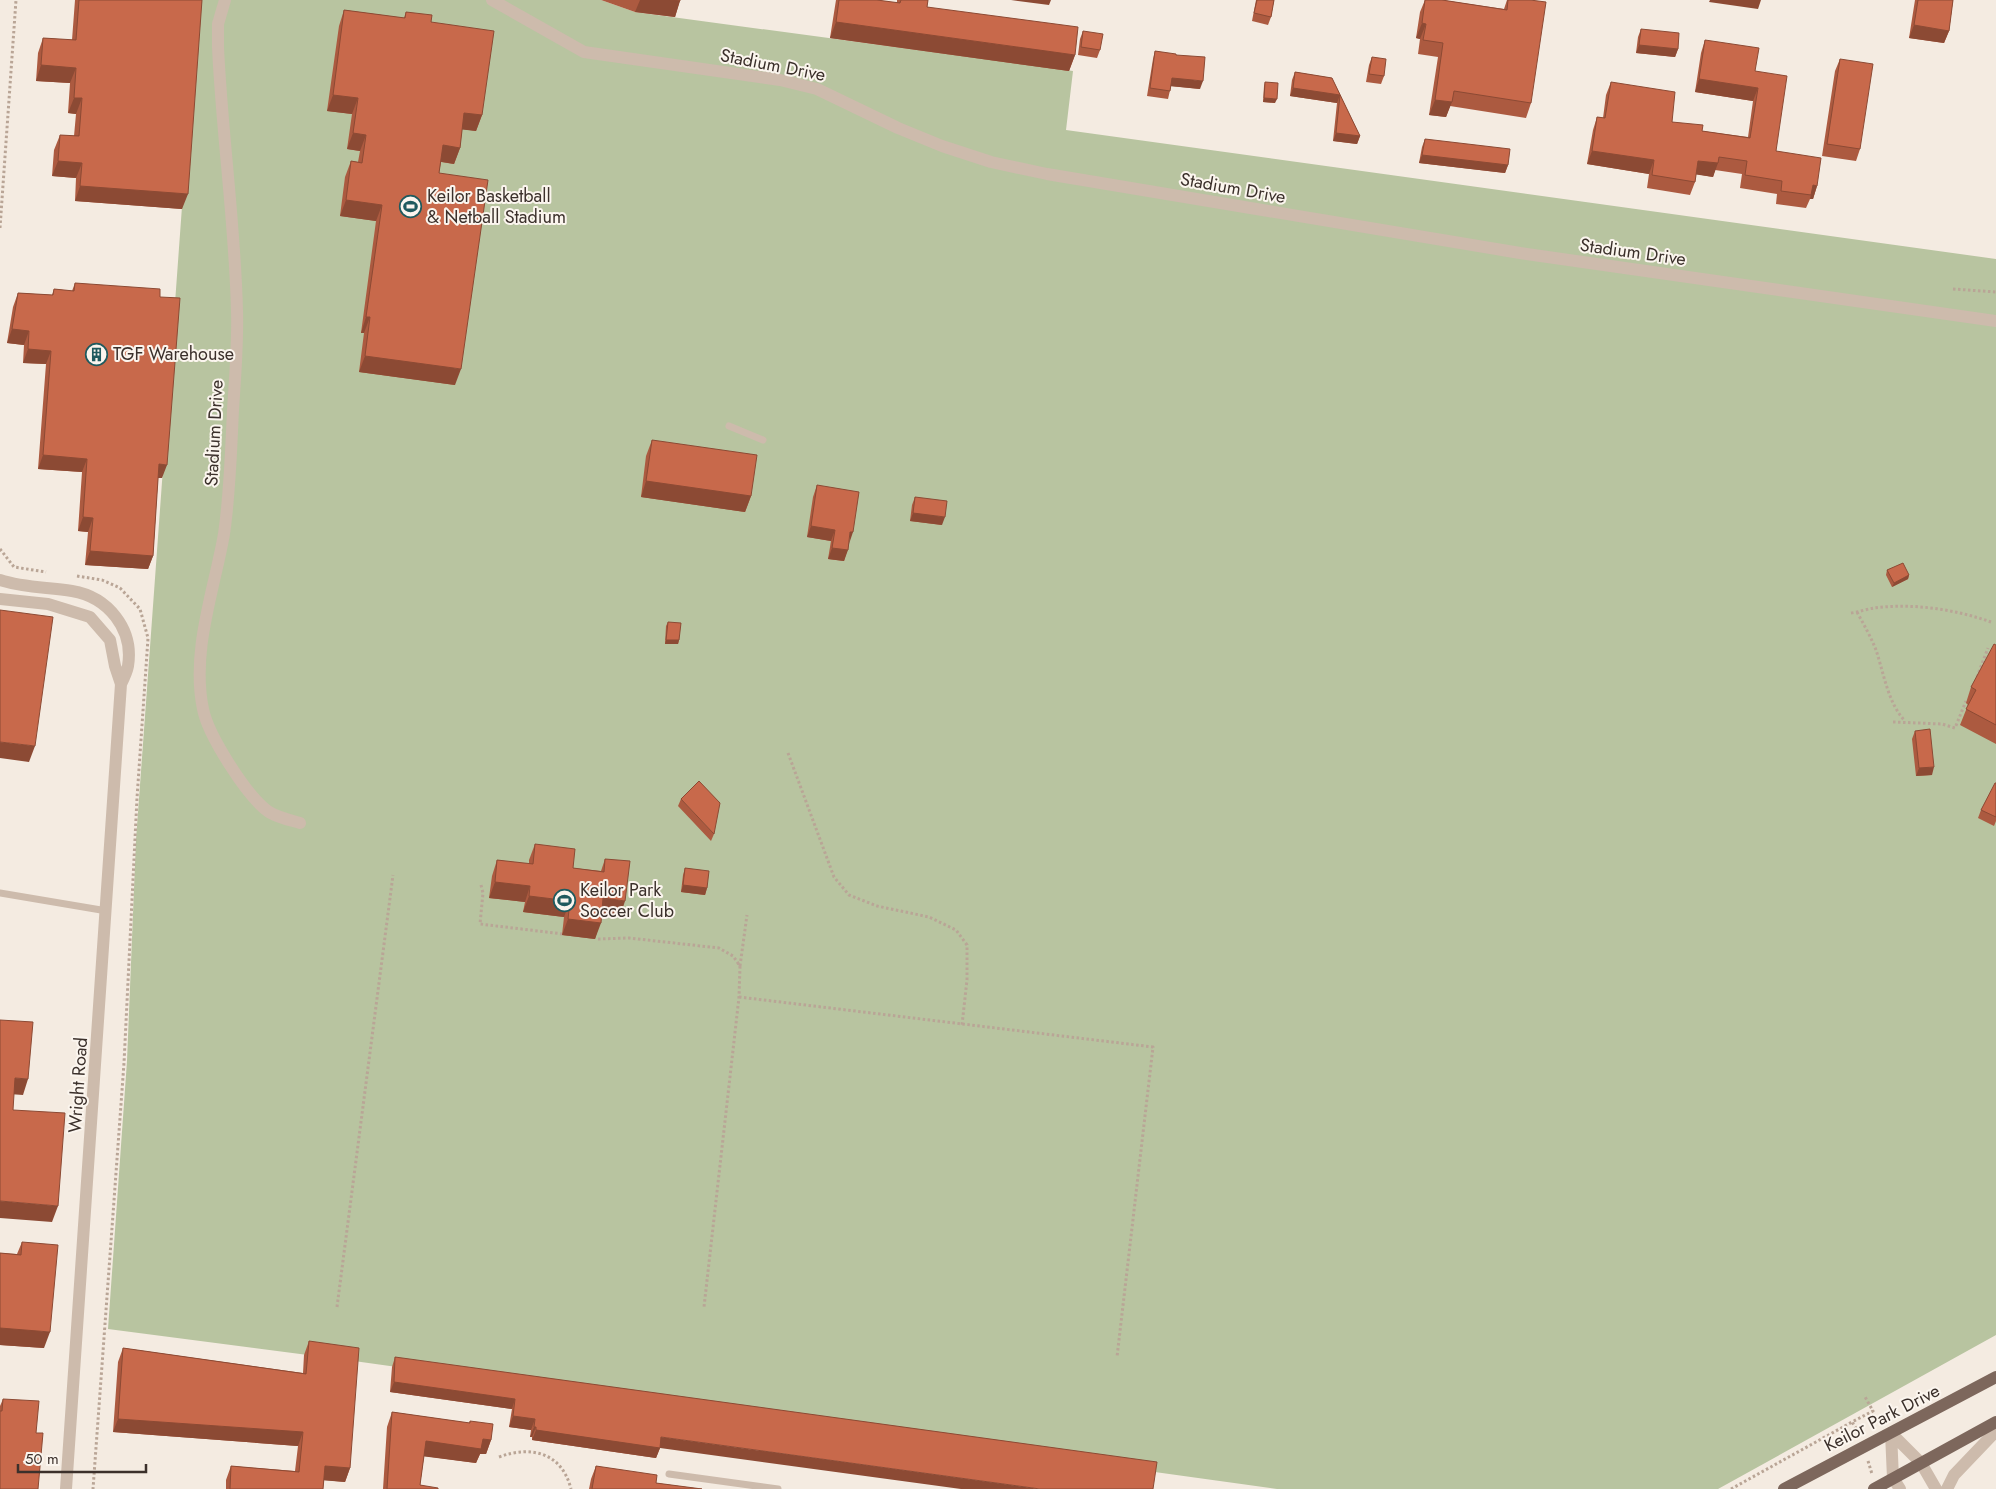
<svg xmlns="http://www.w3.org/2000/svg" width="1996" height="1489" font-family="Jost,sans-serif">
<rect width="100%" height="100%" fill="#f4ebe1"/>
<path fill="#b8c4a0" d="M197 0H601L635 12 1073 71 1066 130 1996 259V1335L1718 1489H1277L354 1361 108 1329 127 1061 136 840Z"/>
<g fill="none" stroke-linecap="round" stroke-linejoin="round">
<path stroke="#b9a596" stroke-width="3" stroke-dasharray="2.5 2.5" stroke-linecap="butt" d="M0 228 16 0
M1953 289 1996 292
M0 549 14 567 46 572
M77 576 102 580 120 588 140 609 148 638 137 798 124 1063 93 1489
M1857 612C1864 625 1871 637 1876 650 1884 674 1888 703 1905 721
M1851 613C1859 612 1867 609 1874 608 1913 603 1954 609 1991 622
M1977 677 1988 648
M1893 722 1942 724 1955 728 1966 701
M788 753 834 877 849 895 877 906 929 917 956 930 967 945V980L962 1025
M481 885 483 893 480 924 563 934
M598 939 629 938 719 948 733 956 740 966 739 997 704 1307
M740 966 747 915
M739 997 1153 1047 1117 1357
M337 1307 393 875
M1859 1433 1852 1422 1873 1411 1864 1395
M499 1457C532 1445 562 1453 571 1489
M1868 1461 1872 1474
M1731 1489 1852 1422"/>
<path stroke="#cdbbac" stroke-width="7" d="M729 426 763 440
M0 893 107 911
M669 1474 778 1489"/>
<path stroke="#cdbbac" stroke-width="12" d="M225 0 218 24V47C222 135 235 223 237 311 238 344 235 378 233 410 231 451 230 493 224 534 214 591 191 651 203 709 208 735 247 797 269 812 279 818 290 820 300 823
M492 0 584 52 780 80 817 89 898 128 942 146 991 162 1047 174 1520 253 1996 321
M0 580C24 588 48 587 72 591 108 597 134 629 128 666 127 672 124 678 121 684L66 1489
M0 599 48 604 90 617 110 640 115 666 121 684"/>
<path stroke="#cdbbac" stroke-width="12" d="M1891 1433 1921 1463 1936 1489
M1891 1433 1893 1478 1900 1489
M1947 1489 1954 1475 1996 1431"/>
<path stroke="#7d675c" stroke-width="12" d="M1784 1489 1996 1377
M1874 1489 1996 1422"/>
</g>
<path fill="#ac5a40" d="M75 0H202L182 209 75 201 76 178 52 176 54 150 60 135 74 136 76 114 68 113 70 83 36 81 38 53 43 38 72 40Z
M601 0H680L675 17 635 12Z
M836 0H877L897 3V0H928L927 7 1075 55 1069 71 830 38Z
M1256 0H1274L1271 17 1268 25 1252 21Z
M1425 0H1442L1504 9 1507 0H1530L1531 103 1526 118 1450 106 1446 117 1429 115 1438 57 1418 54 1420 39 1416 38 1420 12Z
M1915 0H1953L1949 31 1944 43 1909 38Z
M344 10 404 18 406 12 431 22 482 115 476 131 462 129 460 148 454 164 441 162 439 173 455 385 359 372 364 333H361L376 221 340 216 345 177 351 161 358 162 360 151 347 149 352 114 327 111 339 26Z
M1641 29 1678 49 1675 57 1636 53 1638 37Z
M1083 31 1100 50 1097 58 1078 55 1080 39Z
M1705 40 1755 71 1776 151 1817 186 1813 199H1810L1806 208 1776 204 1777 194 1740 188 1742 174 1715 170 1713 177 1696 174 1695 182 1690 195 1647 188 1649 174 1587 164 1593 130 1597 117 1603 118 1606 95 1611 82 1672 122 1702 131 1748 137 1753 101 1695 92 1701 53Z
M1155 51 1176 55 1200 89 1171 86 1168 99 1147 96 1153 59Z
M1372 57 1384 76 1381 84 1366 82 1369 65Z
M1840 59 1860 149 1856 161 1822 156 1835 71Z
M1295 72 1332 78 1360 136 1357 144 1333 141 1337 103 1290 96 1292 80Z
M1265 82 1275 103 1263 102 1264 86Z
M1425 139 1508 165 1505 173 1419 163 1422 147Z
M75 283 160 297 162 478H158L153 556 148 569 85 565 88 532 78 531 82 472 38 469 46 364 23 363 24 345 7 343 13 307 18 293 52 295 54 289 72 291Z
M652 440 751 496 745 512 641 497 646 456Z
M817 485 849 544 844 561 828 559 831 541 807 537 813 497Z
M915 497 942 525 910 521 912 505Z
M1887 570 1909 575 1908 579 1892 587 1886 575Z
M668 622 679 640 678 644H665L666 626Z
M1996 645V744L1960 725 1968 705 1966 703 1971 687Z
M1915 731 1932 775 1916 776 1912 739Z
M1996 783V821L1994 826 1978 818 1981 810Z
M681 799 714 834 711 841 678 806Z
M535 844 573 868 601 871 605 859 620 917 602 915 595 939 562 935 564 917 523 912 525 902 489 898 492 876 497 860 529 864V860Z
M685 868 707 888 705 895 681 892 683 875Z
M22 1242 44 1348 0 1345V1253L17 1254Z
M309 1341 350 1468 345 1482 324 1480 323 1489H226V1480L231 1466 295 1471 298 1446 113 1432 118 1362 123 1348 303 1373 304 1355Z
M395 1357 660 1448 656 1458 532 1440V1437H530L531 1430 509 1427 512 1409 390 1392 392 1367Z
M3 1399 36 1433 0 1489V1406Z
M392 1412 469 1423 470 1421 491 1440 486 1454H480L476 1463 424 1456 420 1485 438 1489H383L387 1427Z
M596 1466 656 1483 702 1489H589L591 1479Z"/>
<path fill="#8c4a34" d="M640 0H669L680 1 675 17 635 12Z
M1011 0H1051L1049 5Z
M1710 0H1761L1758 9 1709 2Z
M836 22 1075 55 1069 71 830 38Z
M1422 23 1426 24 1420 39 1416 38Z
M1914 25 1949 31 1944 43 1909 38Z
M1639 45 1678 49 1675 57 1636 53Z
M41 65 76 68 70 83 36 81Z
M1172 78 1203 81 1200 89 1169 86Z
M1699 79 1758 88 1753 101 1695 92Z
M1293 88 1340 95 1337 103 1290 96Z
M333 95 358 98 352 114 327 111Z
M74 98H82L76 114 68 113Z
M1264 98 1277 99 1275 103 1263 102Z
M1435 100 1452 102 1446 117 1429 115Z
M464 113 482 115 476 131 458 129Z
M353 133 366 135 360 151 347 149Z
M1336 133 1360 136 1357 144 1333 141Z
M443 145 460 148 454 164 437 161Z
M1592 151 1654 160 1649 174 1587 164Z
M1422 155 1508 165 1505 173 1419 163Z
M58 161 82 163 76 178 52 176Z
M1698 161 1718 163 1713 177 1693 174Z
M1813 185 1817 186 1813 199H1810Z
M80 186 188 194 182 209 75 201Z
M346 200 382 205 376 221 340 216Z
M366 317H370L364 333H361Z
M12 329 29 331 24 345 7 343Z
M28 349 51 351 46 364 23 363Z
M365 356 461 369 455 385 359 372Z
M43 455 87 459 82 472 38 469Z
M159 464 167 465 162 478H154Z
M646 481 751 496 745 512 641 497Z
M913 513 945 517 942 525 910 521Z
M83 517 93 518 88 532 78 531Z
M811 526 835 530 831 541 807 537Z
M850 532H853L849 544Z
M832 548 848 550 844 561 828 559Z
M90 551 153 556 148 569 85 565Z
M1909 575 1908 579 1892 587 1894 583Z
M666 640H679L678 644H665Z
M0 742 35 746 29 762 0 758Z
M1934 767 1932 775 1916 776 1919 768Z
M495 882 530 886 525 902 489 898Z
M683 885 707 888 705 895 681 892Z
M529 896 570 901 564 917 523 912Z
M603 898 625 901 620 917 598 914Z
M568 919 601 923 595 939 562 935Z
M15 1078 28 1079 23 1095 9 1094Z
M0 1201 58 1206 52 1222 0 1218Z
M0 1328 50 1332 44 1348 0 1345Z
M394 1382 515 1399 512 1409 390 1392Z
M513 1416 535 1419 531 1430 509 1427Z
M118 1419 303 1432 298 1446 113 1432Z
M534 1427H536L532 1437H530Z
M536 1430 661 1437 1040 1489H961L660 1448 656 1458 532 1440Z
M483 1439 491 1440 486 1454H480L476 1463 421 1456 426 1441Z
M325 1466 350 1468 345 1482 320 1480Z"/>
<path fill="#c8694b" stroke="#8c4a34" d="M79 0H202L188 194 80 186 82 163 58 161 60 135 79 136 82 98H74L76 68 41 65 43 38 76 40Z
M669 0H680V1Z
M839 0H877L900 3 901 0H928L927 7 1078 27 1075 55 836 22Z
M1257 0H1274L1271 17 1254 13Z
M1425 0H1442L1507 10 1508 0H1530L1546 2 1531 103 1454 91 1452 102 1435 100 1443 43 1423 40 1426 24 1422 23Z
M1918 0H1953L1949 31 1914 25Z
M344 10 405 18 406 12 432 15 431 22 494 31 482 115 464 113 460 148 443 145 439 173 488 180 461 369 365 356 370 317H366L382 205 346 200 351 161 362 163 366 135 353 133 358 98 333 95Z
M1641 29 1679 33 1678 49 1639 45Z
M1083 31 1103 34 1100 50 1081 47Z
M1705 40 1759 48 1755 71 1787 76 1776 151 1821 158 1817 186 1813 185 1811 195 1781 191 1782 181 1745 175 1747 161 1719 157 1718 163 1698 161 1695 182 1652 175 1654 160 1592 151 1597 117 1605 118 1611 82 1675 92 1672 122 1703 125 1702 131 1750 138 1758 88 1699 79Z
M1155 51 1176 54V55L1205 57 1203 81 1172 78 1170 91 1150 88Z
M1372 57 1386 59 1384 76 1369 74Z
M1840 59 1873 64 1860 149 1827 144Z
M1295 72 1332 78 1360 136 1336 133 1340 95 1293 88Z
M1265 82 1278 83 1277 99 1264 98Z
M1425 139 1510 149 1508 165 1422 155Z
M75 283 160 289V297L180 298 167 465 159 464 153 556 90 551 93 518 83 517 87 459 43 455 51 351 28 349 29 331 12 329 18 293 53 295 54 289 74 291Z
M652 440 757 455 751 496 646 481Z
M817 485 859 492 853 532H850L848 550 832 548 835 530 811 526Z
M915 497 947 501 945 517 913 513Z
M1903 563 1909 575 1894 583 1887 570Z
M0 610 53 617 35 746 0 742Z
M668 622 681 623 679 640H666Z
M1994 644 1996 645V725L1966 709 1976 690 1971 687Z
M1930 729 1934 767 1919 768 1915 731Z
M699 781 720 803 714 834 681 799Z
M1995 783H1996V817L1981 810Z
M535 844 575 849 573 868 604 872 605 859 630 861 625 901 603 898 601 923 568 919 570 901 529 896 530 886 495 882 497 860 533 864Z
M685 868 709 871 707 888 683 885Z
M0 1020 33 1022 28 1079 15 1078 13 1110 65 1113 58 1206 0 1201Z
M22 1242 58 1245 50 1332 0 1328V1253L21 1255Z
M309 1341 359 1348 350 1468 325 1466 323 1489H230L231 1466 299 1472 303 1432 118 1419 123 1348 306 1374Z
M395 1357 1157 1462 1153 1489H1040L661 1437 660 1448 536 1430V1427H534L535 1419 513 1416 515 1399 394 1382Z
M3 1399 39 1401 36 1433H43L38 1489H0V1411H2Z
M392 1412 470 1423V1421L493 1424 491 1440 483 1439 481 1449 426 1441 420 1485 438 1488V1489H387Z
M596 1466 657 1475 656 1483 702 1489H592Z"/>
<defs>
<symbol id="stadium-ring" viewBox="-11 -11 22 22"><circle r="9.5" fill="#fbf5ee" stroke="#1f5a5e" stroke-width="1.5"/><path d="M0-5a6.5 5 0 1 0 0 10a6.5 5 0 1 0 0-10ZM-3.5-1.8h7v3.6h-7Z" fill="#1f5a5e"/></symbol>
<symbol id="building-ring" viewBox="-11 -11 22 22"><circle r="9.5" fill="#fbf5ee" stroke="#1f5a5e" stroke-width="1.5"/><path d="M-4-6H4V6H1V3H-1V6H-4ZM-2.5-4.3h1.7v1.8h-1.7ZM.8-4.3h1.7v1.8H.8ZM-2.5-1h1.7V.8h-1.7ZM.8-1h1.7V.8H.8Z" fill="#1f5a5e"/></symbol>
</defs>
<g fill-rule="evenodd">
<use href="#stadium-ring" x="398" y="194" width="25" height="25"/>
<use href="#building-ring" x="84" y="342" width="25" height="25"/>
<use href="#stadium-ring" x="552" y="888" width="25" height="25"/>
</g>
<g text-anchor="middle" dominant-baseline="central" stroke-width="4" stroke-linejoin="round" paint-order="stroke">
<g font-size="18" fill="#3b302b" stroke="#fbf5ee">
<text transform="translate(773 65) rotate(11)">Stadium Drive</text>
<text transform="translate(1233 188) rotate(10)">Stadium Drive</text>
<text transform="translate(1633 252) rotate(8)">Stadium Drive</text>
<text transform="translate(214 433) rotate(-87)">Stadium Drive</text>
<text transform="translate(78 1085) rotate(-86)">Wright Road</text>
<text transform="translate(1882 1418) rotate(-27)">Keilor Park Drive</text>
</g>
<g font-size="18" fill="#3b302b" stroke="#fbf5ee" text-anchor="start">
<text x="427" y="196">Keilor Basketball<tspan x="427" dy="21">&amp; Netball Stadium</tspan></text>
<text x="113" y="354">TGF Warehouse</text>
<text x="580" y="890">Keilor Park<tspan x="580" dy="21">Soccer Club</tspan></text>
</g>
</g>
<path d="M18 1464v8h128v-8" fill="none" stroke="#3b302b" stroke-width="2.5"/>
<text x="25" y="1464" font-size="15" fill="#3b302b" stroke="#fbf5ee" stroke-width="4" paint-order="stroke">50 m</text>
</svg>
